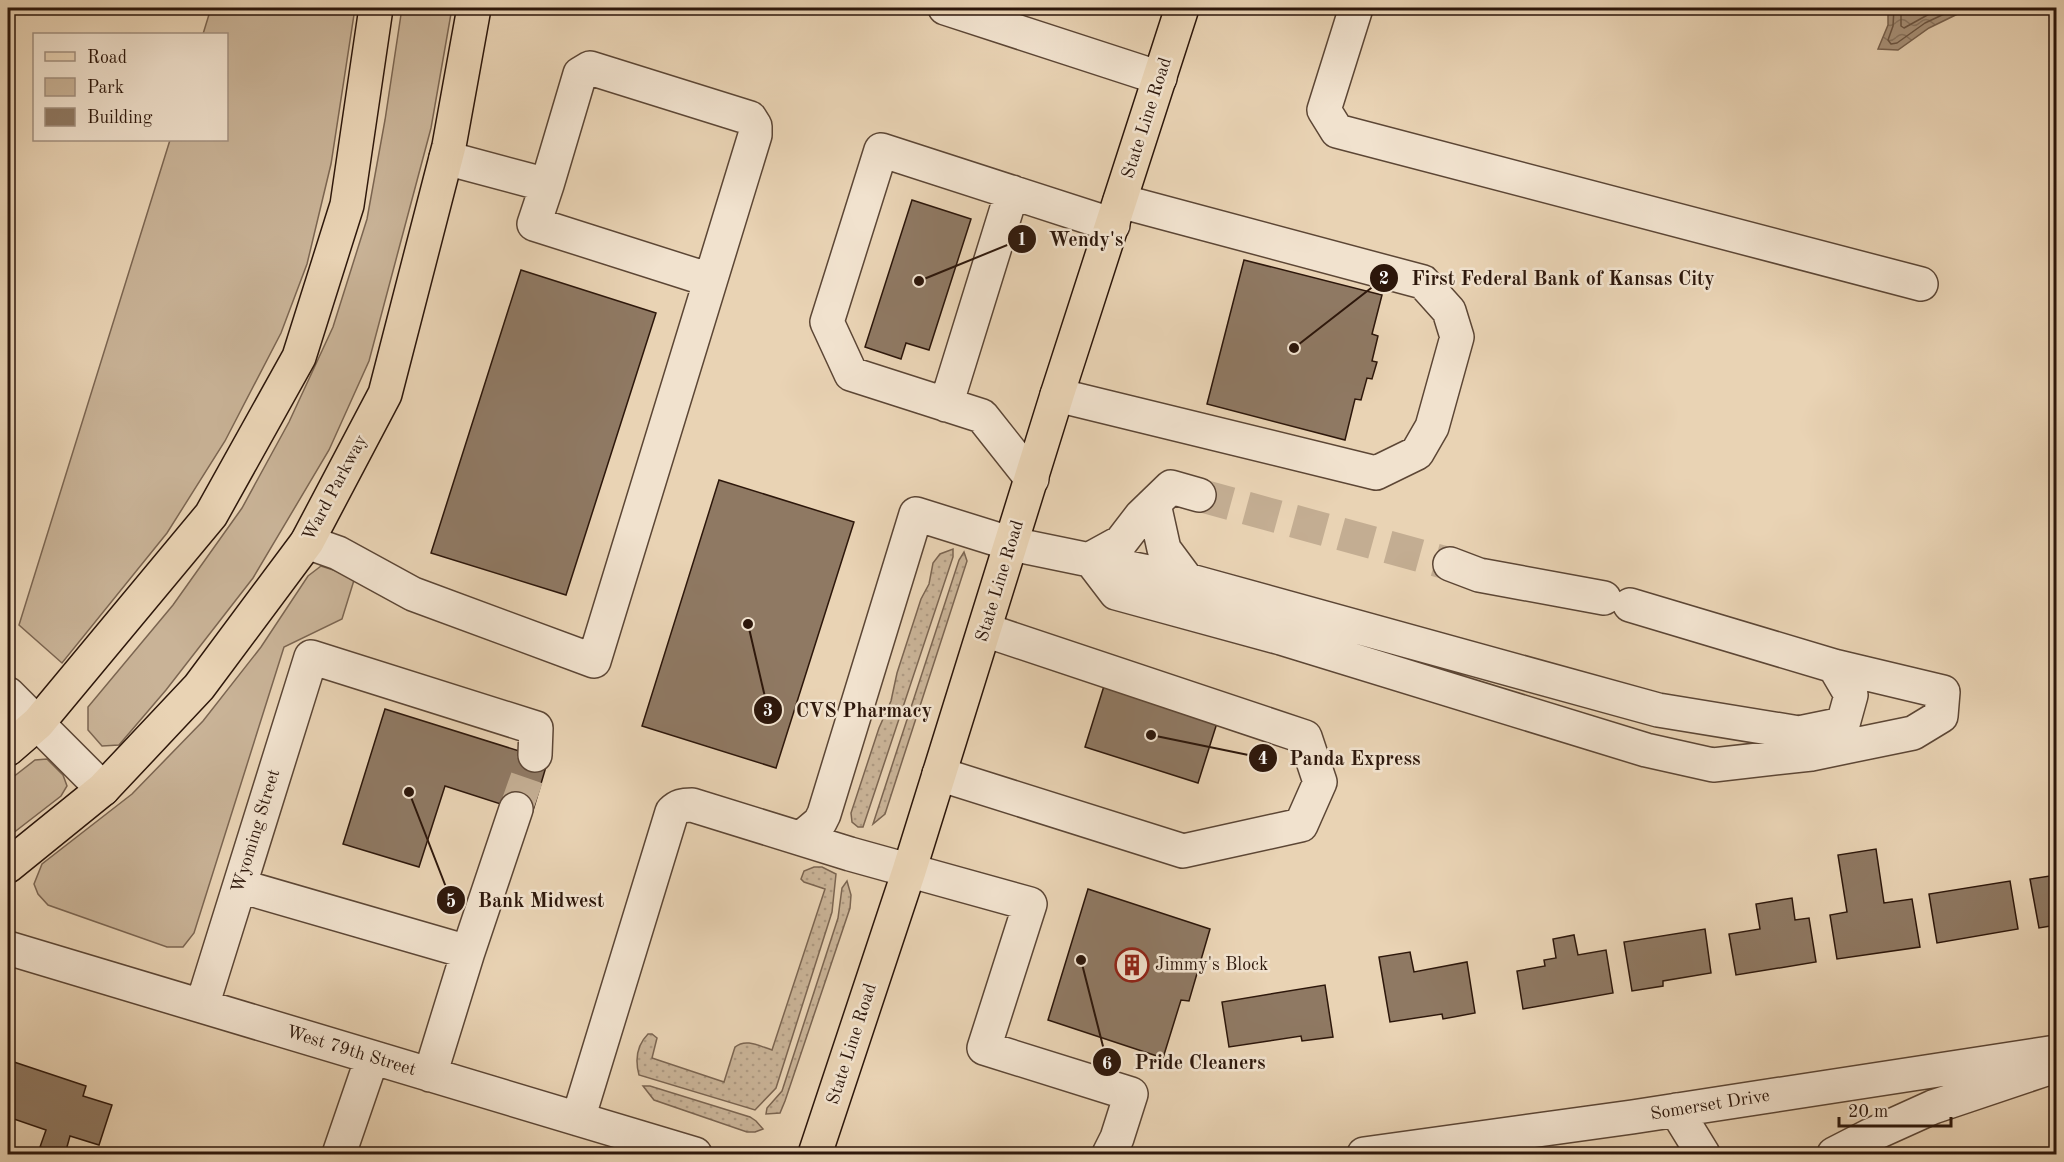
<svg xmlns="http://www.w3.org/2000/svg" width="2064" height="1162" font-family="'Old Standard TT',serif">
<defs>
<pattern id="grass-dots" width="8" height="8" patternUnits="userSpaceOnUse" patternTransform="scale(1.5)"><rect width="8" height="8" fill="#c9b397"/><path d="M2 2h.1M6 6h.1" fill="none" stroke="#ad9981" stroke-width="1.8" stroke-linecap="round"/></pattern>
<pattern id="water-waves" width="16" height="10" patternUnits="userSpaceOnUse" patternTransform="scale(1.5)"><rect width="16" height="10" fill="#a9937b"/><path d="M0 5q4-4 8 0t8 0" fill="none" stroke="#8a7763"/></pattern>
</defs>
<rect width="100%" height="100%" fill="#e9d3b4"/>
<filter id="stains"><feTurbulence type="fractalNoise" baseFrequency=".00333" numOctaves="4"/><feColorMatrix values="0 0 0 0 .2 0 0 0 0 .09 0 0 0 0 .02 0 0 0 .5 -.17"/></filter>
<radialGradient id="worn" r=".72"><stop offset=".6" stop-color="#630" stop-opacity="0"/><stop offset="1" stop-color="#630" stop-opacity=".3"/></radialGradient>
<path fill="url(#grass-dots)" stroke="#7b6551" stroke-width="1.5" d="M953 549V557L863 827H858L852 822 851 813 879 728 891 701 897 673 921 599 929 584 933 563 940 554Z
M964 552 967 561 885 814 873 824 959 560Z
M814 867H822L836 874 832 912 776 1088 755 1110 639 1075C635 1060 636 1046 648 1034H652L657 1038 652 1058 724 1082 735 1047C746 1038 759 1046 772 1050L825 889 804 882 801 879 804 871Z
M847 881 851 895 850 908 785 1101 780 1113 766 1114 767 1108 782 1091 838 918 842 888Z
M643 1086H650L750 1117 756 1121 763 1129 755 1132H747L654 1100Z"/>
<path fill="#c9b397" stroke="#7b6551" stroke-width="1.5" d="M211 8H355L331 164 307 264 281 333 225 441 167 533 62 663 19 625 170 140H226V34H203Z
M402 8H452L431 128 369 361 329 450 253 578 166 690 119 745 102 746 88 730V707L173 605 242 508 289 422 333 327 367 219 385 120Z
M321 566 355 577 342 619 284 647 194 933 183 947H167L48 905 38 894 34 884 42 864 132 794 203 721 261 647 308 576Z
M47 759 63 775 67 786 61 796 8 837V781L35 760Z"/>
<path fill="url(#water-waves)" stroke="#77614e" stroke-width="1.5" d="M1888 8H1970L1929 28 1898 50 1878 49 1888 25Z"/>
<g fill="none" stroke-linecap="round" stroke-linejoin="round">
<path stroke="#6b5543" stroke-width="1.5" d="M1894 8 1893 26 1888 40 1891 44 1897 43 1925 23 1957 8
M1901 8V26L1904 28 1940 8"/>
</g>
<path fill="#8f7963" stroke="#2d170b" stroke-width="1.5" d="M912 200 971 219 929 350 906 343 901 359 865 347Z
M1244 260 1382 295 1372 334 1378 336 1372 361 1377 362 1372 379 1367 378 1361 400 1355 399 1345 440 1207 404Z
M521 270 656 313 566 595 431 553Z
M719 480 854 522 776 768 642 726Z
M1104 686 1217 723 1198 783 1085 747Z
M385 709 548 760 532 814 445 786 419 867 343 844Z
M1876 849 1884 903 1912 899 1920 947 1837 959 1830 915 1847 912 1838 855Z
M2056 875V925L2039 928 2030 879Z
M2010 881 2018 929 1937 943 1929 894Z
M1088 889 1210 929 1189 1001 1181 1000 1163 1058 1048 1020Z
M1792 898 1795 920 1809 918 1816 962 1736 975 1729 934 1760 929 1756 904Z
M1705 929 1711 973 1663 981V986L1632 991 1624 942Z
M1574 935 1578 955 1606 950 1613 993 1523 1009 1517 971 1545 966 1544 960 1556 958 1553 939Z
M1410 952 1414 972 1467 962 1475 1013 1443 1019 1442 1014 1390 1022 1379 957Z
M1325 985 1333 1037 1302 1041 1301 1036 1229 1047 1222 1002Z
M8 1060 86 1086 83 1096 112 1105 99 1145 70 1136 65 1154 40 1147 46 1130 8 1117Z"/>
<g fill="none" stroke-linecap="round" stroke-linejoin="round">
<path stroke="#c3ad92" stroke-width="33" stroke-dasharray="33 16" stroke-linecap="butt" d="M1199 495 1450 564
M516 809 535 755"/>
<defs>
<path id="minor" d="M945 8 1160 78
M1356 8 1324 110 1337 131 1921 284
M547 185 534 224 710 280
M1057 395 1376 473 1417 453 1432 427 1457 337 1449 311 1423 282 1120 201
M946 405 1012 192
M1032 479 982 416 851 374 827 322 881 150 1113 225
M1154 504 1164 549 1187 580
M307 542 338 553 413 594 594 661 755 135V126L750 118 590 68 580 74 547 185 446 158
M1090 559 1116 593 1281 638 1646 750 1713 765 1811 754 1913 733 1941 716 1943 692 1834 666 1630 605
M1090 559 1121 542 1141 516 1171 487 1199 495
M1450 564 1479 575 1604 598
M8 694 103 789
M939 774 1183 851 1301 825 1320 782 1305 737 985 630
M801 838 820 822 824 814 916 514 1012 544 1187 580 1658 710 1799 733 1843 724 1851 695 1834 666
M240 886 468 952 430 1075
M8 948 695 1154
M468 952 516 809
M202 1006 311 657 536 728 535 755
M1676 1110 1703 1154
M578 1119 672 812C678 806 683 805 692 805L850 854 1030 904 984 1048 1131 1094 1117 1138 1109 1154
M339 1154 372 1058
M1364 1154 1632 1117 2056 1052
M1834 1154 1871 1135 1933 1107 2046 1069"/>
<path id="major" d="M8 749 38 723 211 515 299 357 347 205 376 8
M8 866 103 789 199 687 307 542 385 394 449 146 474 8
M815 1154 909 871 1057 395 1182 8"/>
</defs>
<use href="#minor" stroke="#5c4635" stroke-width="36"/>
<use href="#major" stroke="#2d170b" stroke-width="36"/>
<use href="#minor" stroke="#f1e2ce" stroke-width="33"/>
<use href="#major" stroke="#e9d3b4" stroke-width="33"/>
</g>
<defs>
<symbol id="building-ring" viewBox="-11 -11 22 22"><circle r="9.5" fill="#f1e2ce" stroke="#8f2418" stroke-width="1.5"/><path d="M-4-6H4V6H1V3H-1V6H-4ZM-2.5-4.3h1.7v1.8h-1.7ZM.8-4.3h1.7v1.8H.8ZM-2.5-1h1.7V.8h-1.7ZM.8-1h1.7V.8H.8Z" fill="#8f2418"/></symbol>
</defs>
<g fill-rule="evenodd">
<use href="#building-ring" x="1113" y="946" width="38" height="38"/>
</g>
<g text-anchor="middle" dominant-baseline="central" stroke-width="5" stroke-linejoin="round" paint-order="stroke">
<g font-size="18" fill="#2d170b" stroke="#f1e2ce">
<text transform="translate(1147 118) rotate(-72)">State Line Road</text>
<text transform="translate(335 488) rotate(-62)">Ward Parkway</text>
<text transform="translate(1000 581) rotate(-73)">State Line Road</text>
<text transform="translate(256 831) rotate(-73)">Wyoming Street</text>
<text transform="translate(852 1044) rotate(-72)">State Line Road</text>
<text transform="translate(351 1051) rotate(17)">West 79th Street</text>
<text transform="translate(1710 1105) rotate(-9)">Somerset Drive</text>
</g>
<g font-size="18" fill="#2d170b" stroke="#f1e2ce" text-anchor="start">
<text x="1155" y="965">Jimmy's Block</text>
</g>
</g>
<path fill="none" stroke="#2d170b" stroke-width="2" d="M919 281L1022 239M1294 348L1384 278M748 624L768 710M1151 735L1263 758M409 792L451 900M1081 960L1107 1062"/>
<g fill="#2d170b" stroke="#f1e2ce" stroke-width="2">
<circle cx="919" cy="281" r="6"/>
<circle cx="1294" cy="348" r="6"/>
<circle cx="748" cy="624" r="6"/>
<circle cx="1151" cy="735" r="6"/>
<circle cx="409" cy="792" r="6"/>
<circle cx="1081" cy="960" r="6"/>
<circle cx="1022" cy="239" r="15"/>
<circle cx="1384" cy="278" r="15"/>
<circle cx="768" cy="710" r="15"/>
<circle cx="1263" cy="758" r="15"/>
<circle cx="451" cy="900" r="15"/>
<circle cx="1107" cy="1062" r="15"/>
</g>
<g font-size="18" text-anchor="middle" font-weight="bold" fill="#fff">
<text x="1022" y="245">1</text>
<text x="1384" y="284">2</text>
<text x="768" y="716">3</text>
<text x="1263" y="764">4</text>
<text x="451" y="907">5</text>
<text x="1107" y="1069">6</text>
</g>
<g font-size="20" text-anchor="middle" font-weight="bold" fill="#2d170b" stroke="#f1e2ce" stroke-width="5" stroke-linejoin="round" paint-order="stroke">
<text x="1086" y="246">Wendy's</text>
<text x="1563" y="285">First Federal Bank of Kansas City</text>
<text x="864" y="717">CVS Pharmacy</text>
<text x="1355" y="765">Panda Express</text>
<text x="541" y="907">Bank Midwest</text>
<text x="1200" y="1069">Pride Cleaners</text>
</g>
<rect width="2064" height="1162" fill="none" stroke="#e9d3b4" stroke-width="30"/>
<rect x="9" y="9" width="2046" height="1144" fill="none" stroke="#2d170b" stroke-width="3"/>
<rect x="15" y="15" width="2034" height="1132" fill="none" stroke="#2d170b" stroke-width="1.5"/>
<rect x="33" y="33" width="195" height="108" fill="#f1e2ce" stroke="#a39180" stroke-width="1.5"/>
<rect x="45" y="52" width="30" height="9" fill="#e9d3b4" stroke="#a39180" stroke-width="1.5"/>
<text x="87" y="63" font-size="18" fill="#2d170b">Road</text>
<rect x="45" y="78" width="30" height="18" fill="#c9b397" stroke="#a39180" stroke-width="1.5"/>
<text x="87" y="93" font-size="18" fill="#2d170b">Park</text>
<rect x="45" y="108" width="30" height="18" fill="#8f7963" stroke="#a39180" stroke-width="1.5"/>
<text x="87" y="123" font-size="18" fill="#2d170b">Building</text>
<path d="M1839 1117v9h112v-9" fill="none" stroke="#2d170b" stroke-width="3"/>
<text x="1848" y="1117" font-size="18" fill="#2d170b" stroke="#f1e2ce" stroke-width="4.5" paint-order="stroke">20 m</text>
<rect width="100%" height="100%" filter="url(#stains)"/>
<rect width="100%" height="100%" fill="url(#worn)"/>
</svg>
